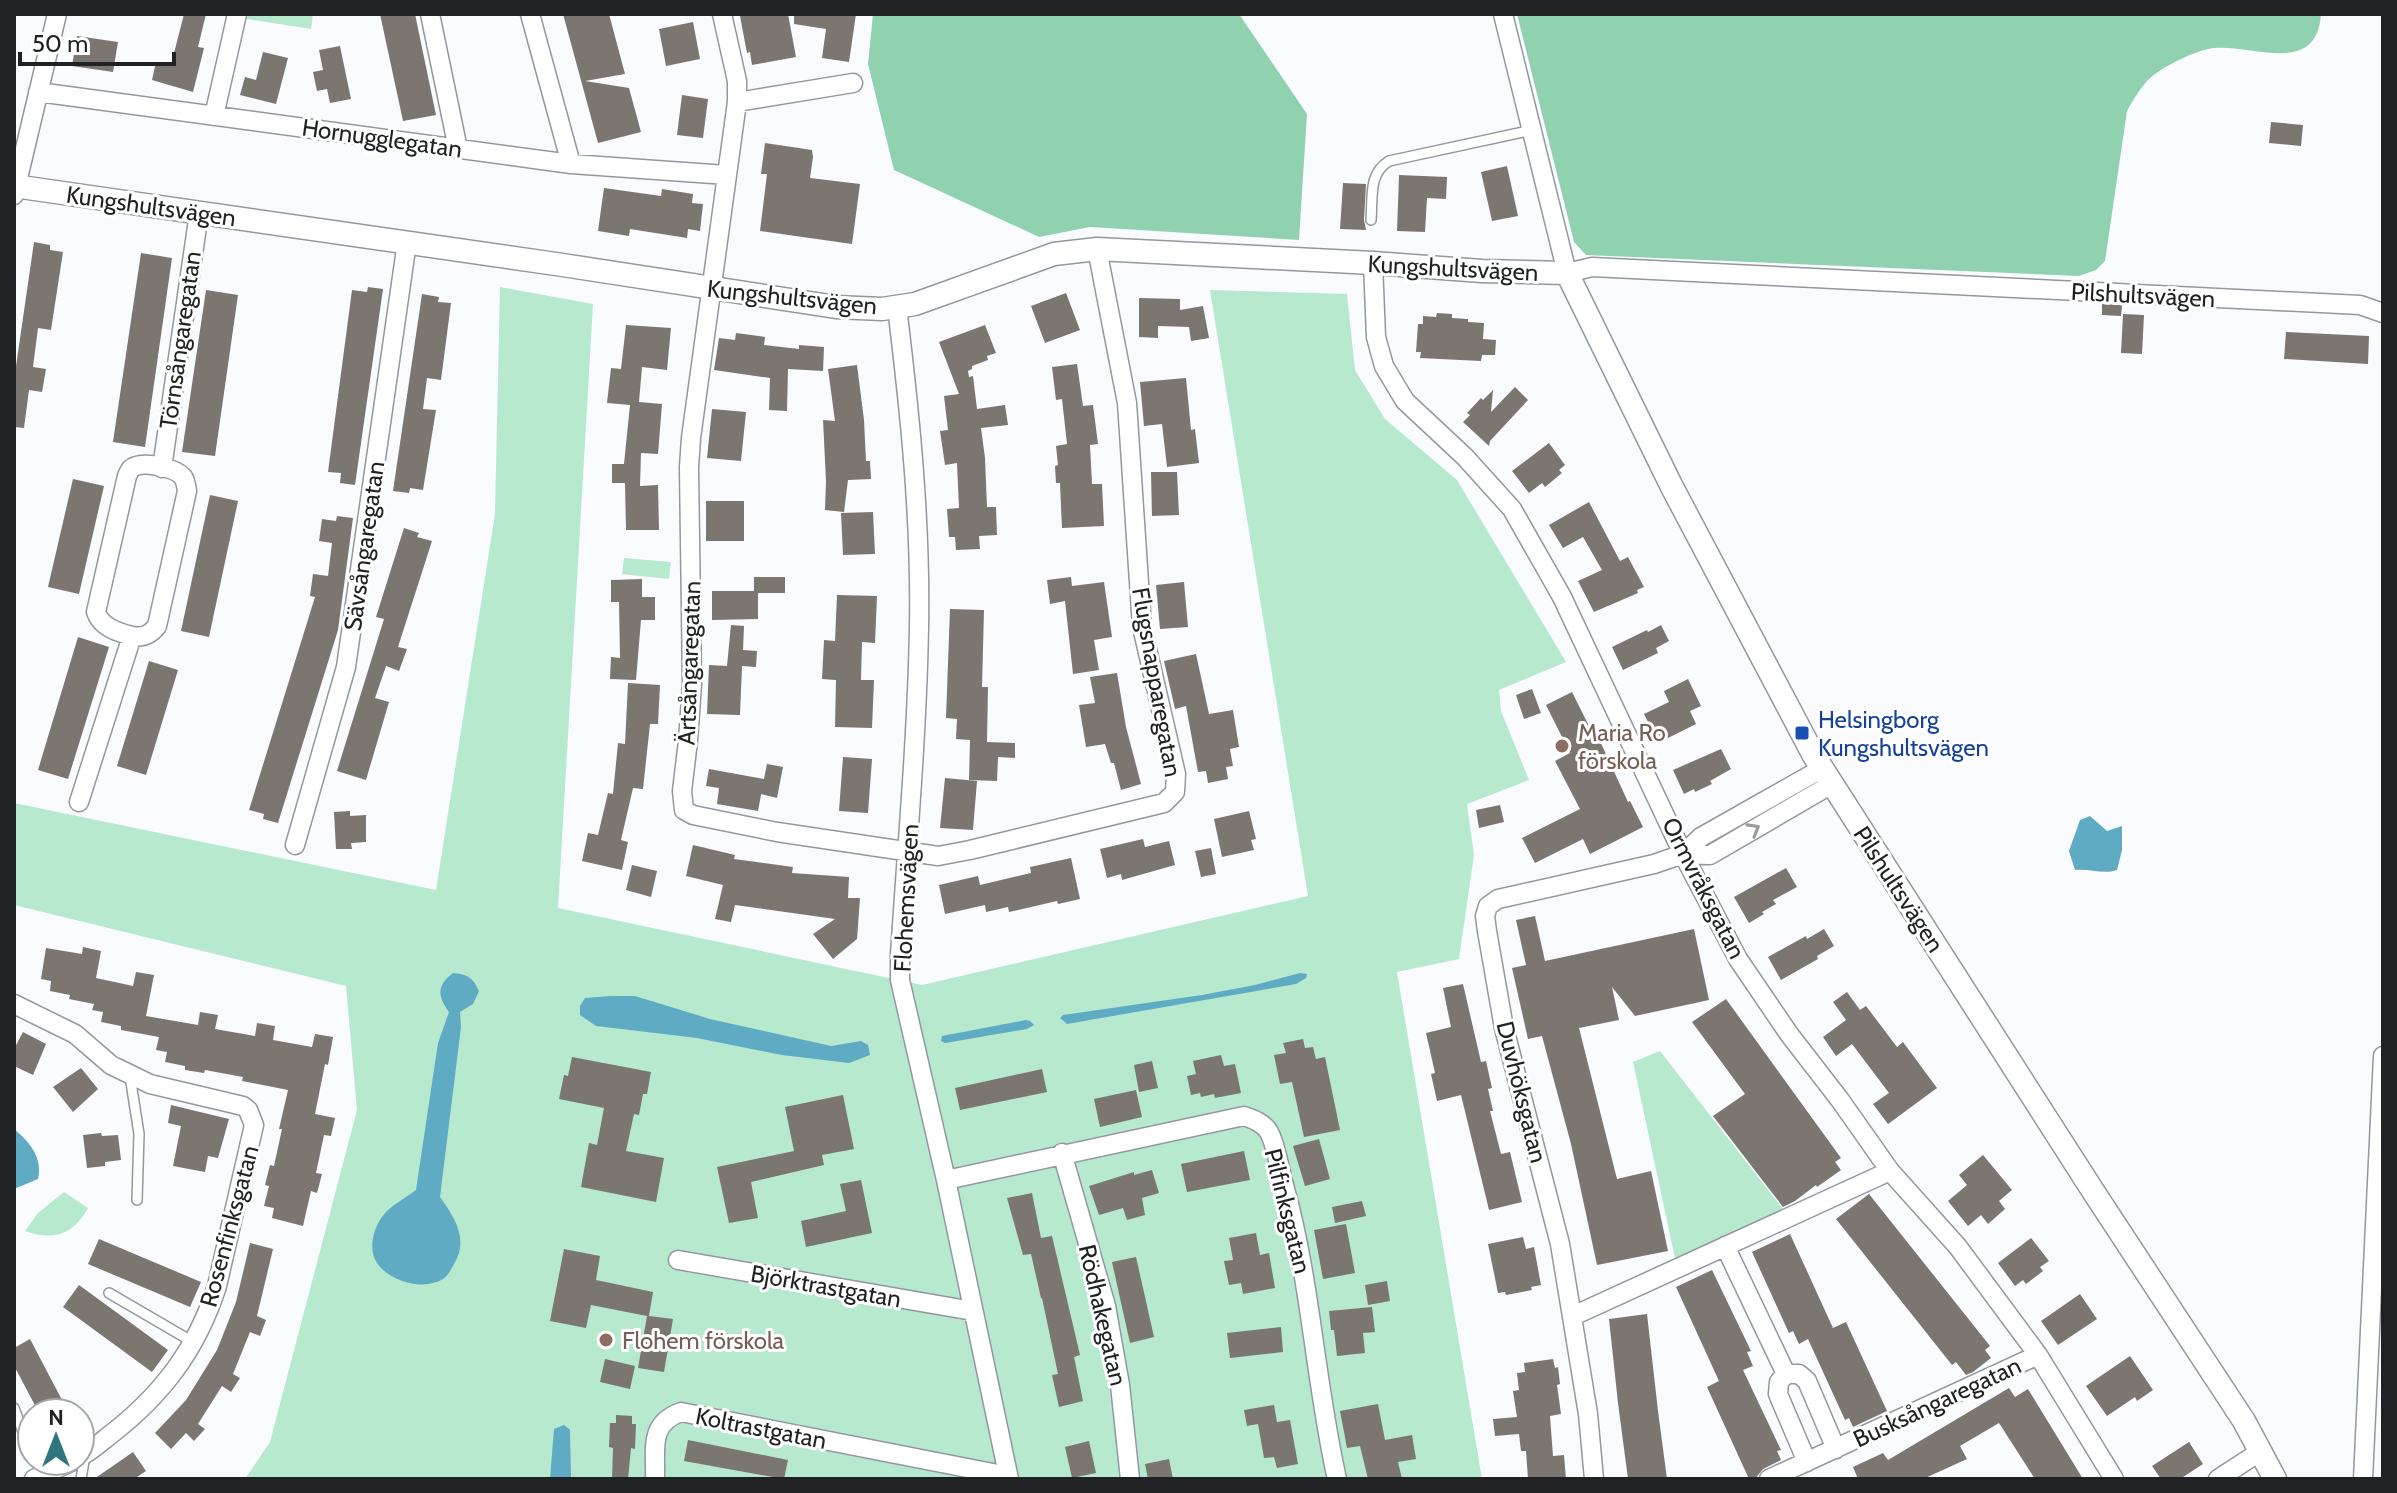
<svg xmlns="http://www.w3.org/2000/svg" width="2397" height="1493" font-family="Cabin,sans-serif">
<rect width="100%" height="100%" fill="#f9fbff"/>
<path fill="#b6e9ce" d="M248 14H313L311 29 247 19Z
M500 287 593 304 558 908 922 985 1308 896 1210 290 1347 294 1355 370 1385 419 1457 480 1566 662 1499 690 1501 711 1529 780 1467 804 1474 855 1459 959 1397 972 1482 1479H245L270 1442 357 1110 346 986 14 905V803L436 890 495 514Z
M624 558 671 562 669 579 622 574Z
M1660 1051 1786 1213 1675 1258 1633 1062Z
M64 1192 88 1208C73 1235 54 1241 25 1231L38 1213Z"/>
<path fill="#90d2b0" d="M873 14H1239L1307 114 1299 240 1090 227 1039 237 894 170 868 64Z
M1517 14H2321C2317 77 2252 44 2214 48 2196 50 2161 67 2148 80 2139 90 2133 100 2127 111L2105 261 2096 270 2079 276 1586 255 1574 242Z"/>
<path fill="#60abc4" d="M2090 816 2107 831 2122 826V850L2117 870C2102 875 2090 868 2075 870L2069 851 2080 820Z
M453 973C468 974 473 978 479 991L473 1004 460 1012 461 1027 440 1197C455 1218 469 1240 454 1264 451 1269 448 1276 443 1279 424 1291 390 1282 377 1263 368 1250 373 1229 382 1217 389 1206 406 1198 416 1190L438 1043 449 1012C437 996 437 985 453 973Z
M1300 973 1307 974 1306 978 1296 984 1067 1024 1060 1018 1063 1015 1202 995 1255 985Z
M610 996H635L710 1019 831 1046 861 1041 868 1045 870 1055 849 1063 782 1055 697 1038 596 1026 580 1015V1006L585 998Z
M1026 1020 1030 1021 1034 1025 1027 1029 945 1043 941 1041 942 1036Z
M14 1129C30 1142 43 1158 38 1179L14 1189Z
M564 1425 570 1430 571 1479H550L554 1429Z"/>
<path fill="#7b766f" d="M184 14H206L198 47 204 48 193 92 152 80 156 62 171 65Z
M380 14H415L436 115 403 121Z
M563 14H609L625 74 585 81 629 88 641 132 598 143Z
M749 14H788L796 57 752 65 750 52 747 53 740 16Z
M794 14H856L849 62 822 58 826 29 794 24Z
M693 22 700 59 666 66 659 29Z
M77 36 118 42 113 72 72 66Z
M340 46 351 99 330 103 327 89 317 91 313 72 323 70 319 50Z
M263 52 288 58 276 104 240 95 245 77 256 80Z
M682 95 708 99 703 138 677 135Z
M2271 122 2303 125 2301 146 2269 143Z
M765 143 812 150 813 157 810 178 860 184 852 244 760 231 767 174H761Z
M1507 166 1518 216 1492 221 1481 172Z
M1399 175 1447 177 1446 199 1427 198 1425 232 1397 231Z
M1343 183 1366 184 1364 220 1366 230 1340 229Z
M604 188 661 196 662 189 693 194 692 203 703 204 700 231 688 229 687 238 630 229 629 236 598 231Z
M34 242 50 245V250L63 252 51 330 38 328 33 367 46 369 42 392 29 390 24 428 14 427V380Z
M141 253 172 258 145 447 113 442Z
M368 287 383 289 355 485 340 483 341 473 328 472 352 290 367 292Z
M206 290 238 295 215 456 182 452Z
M1066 293 1080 330 1045 343 1031 306Z
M422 294 439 297 438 302 451 303 441 380 427 378 423 409 436 410 423 490 410 488 409 493 393 491Z
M1139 298 1180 299V310L1203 306 1209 338 1191 341 1189 327 1158 326V338L1139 337Z
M2102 304 2122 305 2121 316 2102 315Z
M1437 313 1452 314V318L1468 319V322L1484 323 1483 339 1496 340 1495 355H1482L1481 361 1420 358 1421 352H1416L1418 324H1423V316L1436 317Z
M2123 314 2144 315 2142 354 2121 353Z
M626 325 671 328 667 370 642 367 639 402 662 404 658 454 641 453 640 486 658 485 659 530H626L625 483H612V464H624L630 405 607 403 611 368 621 369Z
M985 325 996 353 987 356 988 360 972 366V369L968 371 969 377 973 376 977 409 1005 405 1008 425 981 428 985 458 987 507H996L997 535 979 536 980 549 956 550 955 537H949L947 509 959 508 957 463 945 465 940 431 948 430 944 396 959 394 939 342Z
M2286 332 2369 336 2368 364 2284 359Z
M736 333 765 337 764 345 799 349V345L824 347 823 371 788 369 787 411 769 410 770 378 714 370 719 338 735 340Z
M1077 364 1083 406 1093 405 1098 444 1090 445 1092 484H1102L1104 526 1062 528 1060 483H1056L1055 466 1058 465 1056 446 1067 444 1062 399 1056 400 1052 367Z
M857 365 864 420 866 461H870L871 479 848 480 844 512 825 510 826 481 823 420 835 421 828 369Z
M1186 378 1191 430 1195 429 1199 463 1167 467 1162 424 1144 426 1140 382Z
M1515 387 1528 400 1490 441 1489 446 1463 422 1470 415 1467 413 1481 398 1483 400 1493 390 1491 412Z
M712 409 746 412 741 461 707 458Z
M1549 443 1565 465 1559 470 1562 473 1545 487 1542 483 1529 493 1512 471Z
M1151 472H1177L1179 515 1152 516Z
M73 479 104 486 79 594 48 587Z
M210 495 238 501 209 637 181 631Z
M706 501H744V541H706Z
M1589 502 1620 561 1628 557 1644 587 1637 590 1638 593 1594 612 1578 581 1602 570 1583 537 1563 548 1549 525Z
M873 512 875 554 843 555 841 513Z
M337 516 353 518 338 630 278 823 263 819 264 814 249 810 315 597 310 596 313 574 328 576 332 543 319 541 322 519 336 521Z
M404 528 419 533 417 537 432 541 398 647 407 649 399 671 386 666 375 698 389 702 366 780 337 771 384 619 376 617Z
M754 577H785V593H758V619L712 620V591H754Z
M1071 577 1072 586 1104 582 1112 637 1094 640 1099 670 1073 674 1065 601 1050 604 1047 580Z
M642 579V597H655V620H641L636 680 610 679 611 657 620 658 619 602H611V580Z
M1184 582 1188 627 1160 629 1156 585Z
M837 595 877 596 875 643 862 642 861 680H874L872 728 835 727 836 680 822 679 824 640 835 641Z
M950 609 984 610 982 687H988L987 742 1015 743V758L998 757 997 781 969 780 970 740 956 739 957 719 946 718Z
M731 625 744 626 743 650 757 651 756 667 742 666 740 715 707 714 709 665 727 666Z
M1661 625 1669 641 1656 648 1658 653 1623 670 1612 647 1647 630 1648 632Z
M78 637 109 647 68 779 38 770Z
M1196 654 1209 714 1233 710 1239 747 1230 749 1233 766 1226 767 1228 779 1208 783 1206 771 1198 772 1186 706 1175 709 1164 661Z
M149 661 178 670 146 775 117 766Z
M1117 673 1126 727 1141 784 1121 790 1114 763H1111L1105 744 1086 747 1079 705 1095 703 1090 677Z
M1688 679 1701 706 1690 711 1696 724 1662 741 1656 730 1653 732 1644 714 1669 702 1664 691Z
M628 683 660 685 658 724H650L643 789 633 788 621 840 628 842 622 870 582 861 588 833 598 835 608 793 613 794 618 743 625 744Z
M1532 689 1541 713 1524 719 1516 695Z
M1572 692 1596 740 1599 739 1628 802 1630 801 1643 827 1590 854 1583 839 1535 863 1522 838 1580 809 1555 761 1570 753 1546 705Z
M1721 749 1731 769 1710 781 1712 784 1695 792 1694 789 1684 794 1673 770Z
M843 757 872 759 868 813 839 811Z
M767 764 783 767 777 798 761 794Z
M709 769 764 779 758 811 717 804 719 788 706 786Z
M945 778 977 781 973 830 940 828Z
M1500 805 1504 822 1479 828 1476 810Z
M350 811V816L366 815V842L351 843 352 849H336L334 812Z
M1249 811 1256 839 1251 840 1254 850 1222 857 1214 819Z
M1143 839 1145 847 1169 841 1175 865 1122 880 1121 874 1107 878 1100 849Z
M693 845 735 855 734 859 793 867 792 873 849 877 848 898H860L857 939 833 959 813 934 835 919 735 905 731 922 715 919 723 885 686 876Z
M1211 848 1216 874 1201 877 1195 851Z
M1071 858 1080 899 1058 904 1057 901 1009 912 1008 907 986 912 985 905 945 914 939 885 978 876 980 885 1031 873 1030 867Z
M632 865 657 871 651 897 626 890Z
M1786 868 1797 887 1773 900 1776 904 1762 912 1764 914 1749 923 1734 897Z
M1535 916 1545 961 1694 929 1709 1000 1635 1016 1612 987 1619 1020 1579 1028 1617 1179 1651 1171 1668 1251 1597 1265 1571 1144 1542 1036 1528 1039 1512 968 1526 965 1516 920Z
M1824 929 1834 946 1817 956 1818 959 1781 980 1768 957 1806 936 1807 939Z
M83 947 101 951 96 978 133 986 136 972 154 975 146 1016 198 1025 200 1012 218 1015 215 1029 255 1036 257 1023 275 1026 273 1040 312 1047 315 1034 333 1037 328 1065 325 1064 315 1114 335 1118 331 1136 324 1135 316 1173 322 1174 317 1193 311 1191 303 1226 272 1218 274 1208 264 1206 269 1186 265 1185 270 1165 274 1166 282 1129H279L288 1090 242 1081 243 1077 205 1070 204 1073 185 1070V1066L165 1062 167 1052 156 1050 159 1037 121 1030V1026L101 1022 103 1012 92 1010 94 1004 69 999 70 995 50 991 51 981 41 979 46 948 82 954Z
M1463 984 1481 1062 1486 1061 1492 1088 1488 1089 1493 1111H1490L1501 1154 1510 1152 1522 1202 1489 1210 1461 1095 1437 1101 1431 1074 1435 1073 1426 1033 1451 1027 1443 988Z
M1847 992 1860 1010 1866 1006 1897 1047 1903 1042 1937 1088 1888 1124 1873 1104 1889 1093 1852 1044 1836 1056 1823 1037 1846 1020 1833 1002Z
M1726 999 1841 1158 1835 1162 1841 1170 1817 1187 1816 1185 1795 1201 1783 1207 1713 1116 1745 1094 1692 1022Z
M23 1032 46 1044 33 1075 14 1066V1049Z
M1303 1039 1305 1048 1313 1047 1316 1059 1325 1057 1340 1130 1304 1137 1292 1082 1280 1084 1274 1055 1286 1053 1283 1043Z
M1221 1055 1224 1066 1235 1064 1241 1093 1215 1098 1214 1094 1201 1097 1200 1093 1191 1095 1187 1076 1196 1074 1193 1061Z
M572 1057 651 1072 647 1094H643L639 1115 634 1114 626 1151 664 1158 656 1202 581 1187 589 1143 597 1145 604 1108 559 1099 564 1075 568 1076Z
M1152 1061 1158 1088 1139 1092 1134 1065Z
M81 1068 98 1089 73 1112 53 1087Z
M1042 1069 1047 1092 960 1110 955 1088Z
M1136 1090 1142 1117 1100 1127 1094 1099Z
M843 1095 854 1149 822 1155 824 1165 751 1182 758 1218 729 1223 717 1167 794 1151 785 1107Z
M171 1105 229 1119 218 1158 208 1156 205 1172 173 1166 181 1126 168 1123Z
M101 1133 102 1136 118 1135 121 1160 105 1162V1166L87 1168 83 1135Z
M1319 1139 1330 1179 1305 1186 1293 1146Z
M1244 1151 1250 1180 1187 1192 1181 1164Z
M1983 1155 2012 1190 1999 1201 2005 1209 1988 1224 1981 1215 1968 1226 1948 1201 1967 1185 1959 1175Z
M1152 1170 1159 1193 1142 1198 1145 1215 1127 1220 1123 1208 1099 1215 1089 1186 1134 1172V1175Z
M861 1180 872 1233 806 1247 801 1221 846 1211 840 1184Z
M1032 1193 1041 1238 1052 1236 1080 1355 1074 1357 1083 1401 1059 1407 1052 1375 1058 1374 1042 1298H1041L1031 1254 1023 1255 1007 1198Z
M1869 1194 1990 1346 1985 1350 1991 1358 1973 1372 1966 1375 1956 1362 1952 1365 1836 1219Z
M1362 1201 1366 1216 1335 1223 1332 1207Z
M1346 1224 1355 1273 1323 1279 1314 1230Z
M1256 1233 1260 1255 1269 1253 1275 1288 1243 1294 1241 1283 1229 1285 1224 1261 1233 1260 1229 1238Z
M1790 1234 1833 1328 1846 1322 1887 1411 1853 1427 1849 1418 1845 1420 1808 1339 1799 1344 1793 1331 1789 1333 1752 1252Z
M1523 1237 1526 1249 1534 1247 1541 1285 1531 1287 1532 1290 1506 1295 1505 1292 1498 1293 1488 1244Z
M2031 1238 2049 1261 2040 1267 2043 1271 2026 1284 2023 1280 2015 1286 1998 1263Z
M99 1239 201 1282 190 1307 88 1264Z
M250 1243 273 1249 257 1316 266 1320 260 1336 250 1332 233 1374 240 1378 231 1392 222 1386 198 1424 205 1429 194 1441 186 1433 171 1449 155 1433 186 1400 217 1350 236 1302Z
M564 1249 600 1256 596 1280 653 1292 649 1316 673 1319 664 1372 638 1368 647 1316 591 1305 586 1328 550 1321Z
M1136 1257 1154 1337 1130 1343 1112 1262Z
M1712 1270 1751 1351 1747 1352 1753 1366 1743 1370 1781 1450 1777 1451 1781 1460 1763 1469 1755 1479H1749L1707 1387 1719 1381 1676 1287Z
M1387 1281 1390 1301 1368 1305 1365 1285Z
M79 1285 168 1350 152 1372 63 1307Z
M2080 1294 2097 1319 2058 1345 2041 1321Z
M1372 1307 1375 1332 1363 1333 1365 1353 1337 1356 1334 1330H1331L1329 1311Z
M1647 1314 1658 1411 1667 1479H1628L1618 1403 1609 1319Z
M1281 1327 1283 1352 1230 1358 1227 1333Z
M30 1339 52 1381 69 1413H39L19 1375 14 1366V1348Z
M2130 1356 2153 1390 2137 1401 2135 1397 2107 1416 2086 1386Z
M605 1359 635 1366 630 1389 600 1382Z
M1553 1359 1555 1368 1558 1367 1560 1384 1557 1385 1561 1414 1550 1416 1553 1456 1564 1455 1566 1479H1528L1526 1451H1521L1519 1434 1495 1436 1493 1419 1517 1417 1513 1391 1519 1390 1517 1373 1525 1372 1524 1363Z
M2009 1388 2015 1397 2028 1389 2083 1479H2035L1999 1423 1960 1446 1967 1459 1923 1479H1858L1853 1467 1883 1453 1888 1460Z
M1378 1404 1385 1440 1412 1435 1416 1459 1398 1462 1402 1479H1368L1360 1446 1347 1448 1340 1411Z
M1274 1405 1277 1422 1290 1420 1298 1464 1277 1468 1274 1457 1264 1458 1258 1424 1247 1426 1244 1410Z
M616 1415 632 1416V1424H636L635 1449 631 1448 628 1479H612L613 1448 609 1447 610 1423H616Z
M688 1440 788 1460 784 1479 684 1461Z
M1089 1441 1096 1473 1072 1478 1065 1447Z
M2189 1442 2203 1464 2180 1479H2161L2152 1466Z
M133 1452 146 1471 134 1479H94Z
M1169 1459 1173 1479H1148L1145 1464Z"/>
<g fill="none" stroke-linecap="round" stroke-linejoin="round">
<defs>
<path id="service" d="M1371 220C1373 197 1368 174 1389 161L1532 130
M130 1076 139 1134 137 1200
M109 1293 193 1342
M14 1408 32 1456
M81 1479 85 1455"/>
<path id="minor" d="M430 14 458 149
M530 14 571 164
M722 14 737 81V102L691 438 689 467 692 684 688 741 682 791 684 810 693 815 777 832 938 856 970 850 1164 803 1175 792 1176 774 1142 627 1127 403 1097 249
M1503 14 1567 273 1592 267 2360 305 2383 313
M38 92 571 164 727 175
M737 102 853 83
M214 116 237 14
M14 195 57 14
M1373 263 1376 337 1384 366 1405 401 1465 457 1512 509 1562 597 1683 854 1738 959 1789 1034 1840 1100 1890 1171 1958 1247 2038 1355 2114 1479
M897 307C910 414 921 520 919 628 917 737 907 846 900 955V980L946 1180 1009 1479
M162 468 199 213
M79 802 132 636C117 632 101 627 96 612L127 476C130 470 130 468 136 466 147 462 176 468 183 477 186 482 186 485 187 491L157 626C150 635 143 638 132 636
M295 845 346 667 407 242
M1683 854 1701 837 1823 768
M14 1004 75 1034 111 1065 150 1084 243 1106 248 1110 254 1125 217 1286C197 1349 162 1395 110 1435 100 1443 91 1451 80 1457
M1062 1153 1106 1306 1120 1385 1130 1479
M946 1180 1244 1116C1253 1119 1264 1123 1269 1132 1277 1147 1279 1168 1284 1185 1311 1281 1315 1382 1337 1479
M1725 1246 1786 1374
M678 1260 973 1311
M1573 1316 1890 1171
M1807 1462 1778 1394 1779 1382 1786 1374H1799L1807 1381 1836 1449
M34 1479 73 1461
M655 1479C656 1449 648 1424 681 1412L1008 1476
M1594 1479 1588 1414 1560 1244 1504 1028 1487 931 1485 916 1488 906 1498 899 1654 864 1683 854 1710 855 1832 784
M1769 1479 2038 1355
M2218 1479 2261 1451
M2363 1479 2383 1056"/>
<path id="tertiary" d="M14 186 556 264 836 307 882 309 915 304 1054 254 1097 249 1373 263 1482 271 1567 273 1672 487 1813 754 2093 1191 2244 1421 2275 1479"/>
</defs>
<use href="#service" stroke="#93989f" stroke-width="12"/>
<use href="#minor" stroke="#93989f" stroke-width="21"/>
<use href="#tertiary" stroke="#93989f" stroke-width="25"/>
<use href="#service" stroke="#fff" stroke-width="9"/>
<use href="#minor" stroke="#fff" stroke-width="18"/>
<use href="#tertiary" stroke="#fff" stroke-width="22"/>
</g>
<defs><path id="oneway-chevron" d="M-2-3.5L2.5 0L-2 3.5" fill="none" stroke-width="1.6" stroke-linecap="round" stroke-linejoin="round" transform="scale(2)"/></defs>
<use stroke="#9a9b9c" href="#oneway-chevron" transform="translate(1754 829) rotate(-30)"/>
<rect fill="#1a4fb4" stroke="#fff" stroke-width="3" x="1794" y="725" width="16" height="16" rx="4"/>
<g fill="#8d6e63" stroke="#fff" stroke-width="3">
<circle cx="1562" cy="746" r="8"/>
<circle cx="606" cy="1340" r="8"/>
</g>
<g text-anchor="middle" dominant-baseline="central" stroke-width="6" stroke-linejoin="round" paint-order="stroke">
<g font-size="24" fill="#1f2123" stroke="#fff">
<text transform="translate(382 138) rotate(8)">Hornugglegatan</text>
<text transform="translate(151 206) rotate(8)">Kungshultsvägen</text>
<text transform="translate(1453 268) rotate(3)">Kungshultsvägen</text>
<text transform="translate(2143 295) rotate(3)">Pilshultsvägen</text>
<text transform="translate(792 297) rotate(6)">Kungshultsvägen</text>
<text transform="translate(180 340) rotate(-82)">Törnsångaregatan</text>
<text transform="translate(364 546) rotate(-82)">Sävsångaregatan</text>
<text transform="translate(689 663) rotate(-88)">Ärtsångaregatan</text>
<text transform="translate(1157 682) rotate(80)">Flugsnapparegatan</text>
<text transform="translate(1704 888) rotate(63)">Ormvråksgatan</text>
<text transform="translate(1899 889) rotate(57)">Pilshultsvägen</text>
<text transform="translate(906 898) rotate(-87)">Flohemsvägen</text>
<text transform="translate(1522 1092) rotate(76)">Duvhöksgatan</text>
<text transform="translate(1288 1211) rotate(76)">Pilfinksgatan</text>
<text transform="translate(229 1226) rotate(-75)">Rosenfinksgatan</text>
<text transform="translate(826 1286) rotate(10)">Björktrastgatan</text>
<text transform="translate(1103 1315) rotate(77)">Rödhakegatan</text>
<text transform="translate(1937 1402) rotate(-25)">Busksångaregatan</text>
<text transform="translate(761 1428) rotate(11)">Koltrastgatan</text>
</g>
<g font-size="24" fill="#164399" stroke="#fff" text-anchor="start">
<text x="1818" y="719">Helsingborg<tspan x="1818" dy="28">Kungshultsvägen</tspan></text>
</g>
<g font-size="24" fill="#785e54" stroke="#fff" text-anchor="start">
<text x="1578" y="732">Maria Ro<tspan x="1578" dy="28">förskola</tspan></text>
<text x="622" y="1340">Flohem förskola</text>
</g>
</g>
<rect width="2397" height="1493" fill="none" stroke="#1f2123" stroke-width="32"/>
<g transform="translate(56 1437)"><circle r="38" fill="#ffffff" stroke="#a5a6a7" stroke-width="2"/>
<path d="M0-6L14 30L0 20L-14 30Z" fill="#2f7680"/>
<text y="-12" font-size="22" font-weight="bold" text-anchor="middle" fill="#1f2123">N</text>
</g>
<path d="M20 52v12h154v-12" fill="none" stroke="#1f2123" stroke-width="4"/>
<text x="32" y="52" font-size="24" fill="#1f2123" stroke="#ffffff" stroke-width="6" paint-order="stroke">50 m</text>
</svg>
